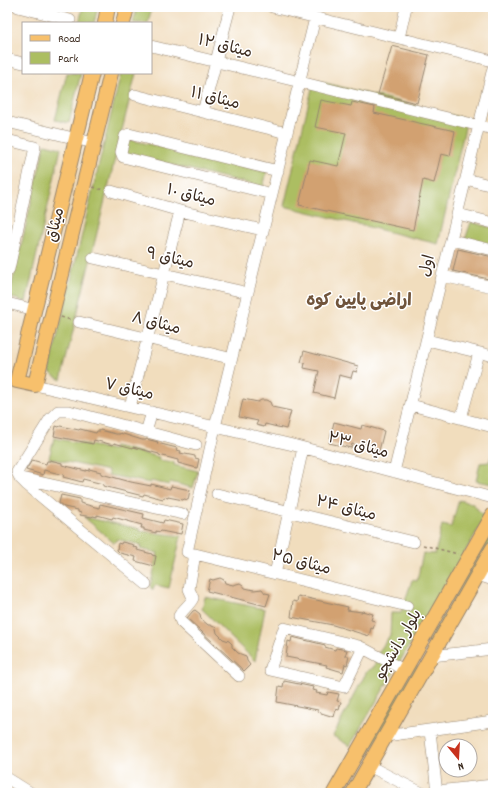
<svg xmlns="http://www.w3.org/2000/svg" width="500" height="800" font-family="Dekko,'Playpen Sans Arabic',sans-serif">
<rect width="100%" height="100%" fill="#fff"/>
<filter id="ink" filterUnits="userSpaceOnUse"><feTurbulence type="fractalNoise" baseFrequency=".025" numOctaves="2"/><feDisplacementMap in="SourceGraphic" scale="8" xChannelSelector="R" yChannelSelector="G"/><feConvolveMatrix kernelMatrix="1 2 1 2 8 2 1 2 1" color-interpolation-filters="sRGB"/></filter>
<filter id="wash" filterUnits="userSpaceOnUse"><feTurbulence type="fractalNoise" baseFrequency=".012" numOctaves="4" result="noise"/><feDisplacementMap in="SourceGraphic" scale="16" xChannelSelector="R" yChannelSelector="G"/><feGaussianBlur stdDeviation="0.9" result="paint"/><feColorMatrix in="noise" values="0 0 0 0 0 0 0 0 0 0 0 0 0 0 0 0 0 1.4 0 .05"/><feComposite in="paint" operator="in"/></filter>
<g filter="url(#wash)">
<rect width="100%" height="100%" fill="#f1ddbd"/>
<path fill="#acbe62" stroke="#747440" d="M83 7H98L94 23H79Z
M137 7H152L148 23H133Z
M67 73H81L69 123 55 120Z
M121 73H136L61 380 54 376 49 371Z
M314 80 467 119 438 244 284 206Z
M127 139 267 172 263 187 126 154Z
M45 144 61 148 26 302 9 297Z
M471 222 493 228V247L465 240Z
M54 438 113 450 114 446 159 457 158 460 174 462V465L198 471 193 488 170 482 169 485 151 481 150 483 108 475V471L49 458Z
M493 451V484L476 481 480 463 489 462Z
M459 500 473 504 485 518 350 746 333 736 367 671 374 667 378 653 390 635 391 613H401L412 580 417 581 423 553 435 554 442 525 451 527Z
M84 517 140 529V531L181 536 169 588 155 585 153 590 150 587 158 553 140 549 141 545 117 539 114 543Z
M493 529V537L431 646 427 643Z
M205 597 265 609 255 661 202 609Z
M416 665 419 667 358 772 354 770 398 693Z"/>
<g id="blocks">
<path fill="#d2a171" d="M392 46 429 55 417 103 378 94Z
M321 100 351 106 352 102 375 107 374 113 455 131 450 156 441 154 434 183 423 180 413 230 299 205 310 160 338 166 346 133 315 127Z
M458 249 493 257V280L453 271Z
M304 351 358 366 357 372 353 371 351 378 339 375 334 398 314 393 319 371 304 368 305 363 301 362Z
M243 399 258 402 261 400H266L270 402 272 407 291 411 286 429 265 424 264 427 256 425 258 421 239 417Z
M334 422 361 429 362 425 384 431 379 451 352 444 351 448 329 443Z
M56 426 59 427 60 426 79 430 80 429 96 433 97 431H100V430L116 434H120V433L142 440H146V439L158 442 157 443 177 448 176 450 181 451 180 453 195 456V458L199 459 197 468 178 463V460L159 455V454L133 447V448L114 443 113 445 94 440 93 444 54 436Z
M32 460 46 464 47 461H50V460L62 463V465L86 471V470L89 471V469L101 472V474L105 475 131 482 151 486V484L170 489 171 486 190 490 188 500 184 499 183 500 168 497V498L164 497 163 499 144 494 143 496 103 486V484L83 479 82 482 63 477 64 475 44 470 43 475 26 470Z
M61 495 80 499V503L99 508 100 504 144 514 143 518 163 523 164 520 183 524 181 534 176 533V534L161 531 160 532 156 531V533L144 530V528H141L142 525 113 517 112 519 97 515V517L93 516 92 517 80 515 81 513 78 512V510L64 507 59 503Z
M122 542 134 545 133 547 138 548 137 550 152 554V555L156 556 154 566 135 561 136 557 120 553 117 550 118 543 121 544Z
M210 579 213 580 220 578 224 580 225 583 233 585 240 583 243 585 245 588 254 590 262 589 265 593 270 594 266 606 207 591Z
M298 596 348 607 347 610 362 612V611L373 614 371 620 375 621 373 629 371 628 369 636 333 625 291 617 293 601 297 602Z
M195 610 200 614 201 619 208 625H210L216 628 217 633 223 639 229 641 232 644V647L238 653 246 656 247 661 250 665 244 671 187 618 193 611Z
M292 637 321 644 325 645V647L335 650 336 648 347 650 345 656H349L347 665 345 664 343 672 326 667 327 665 286 657 288 641 291 642Z
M284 681 313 687 312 690 317 691 316 693 327 695 328 692 339 694 337 701 341 702 339 710 336 709 334 717 318 712V710L277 702 279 686 283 687Z"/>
</g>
</g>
<g filter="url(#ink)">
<use href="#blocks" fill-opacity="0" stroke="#96846e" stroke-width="1"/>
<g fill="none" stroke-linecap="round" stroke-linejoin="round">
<defs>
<path id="minor" d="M18 7 70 20
M272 7 493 61
M315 18 215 427 187 552 407 606
M399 38 406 7
M151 46 292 80
M7 59 23 63
M300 82 493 129
M135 95 287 133
M203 112 230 7
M7 122 94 143
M7 140 35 147 9 269 7 272
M466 179 493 186
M111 191 180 211 263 230
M272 194 123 157 121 152 125 136 129 134 278 171
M458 214 493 223
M452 240 493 250
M93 258 240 291
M442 276 493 287
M7 303 35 310
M79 322 225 357
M427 340 493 356
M35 385 293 445 493 498
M411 405 493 427
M130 407 180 211
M461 418 479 353
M146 432 152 412
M394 472 493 68
M21 478 183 514
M217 494 414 542
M195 554 189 589 193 598C190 605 183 609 179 616L181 622 239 676
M275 574 303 448
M478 575 493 580
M146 584 27 485 20 478 17 472 50 419 58 411H69L196 445
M363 648 344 687 270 670 284 628 359 646 404 670
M432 656 493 649
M430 731 437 793
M386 736 493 721
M369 766 422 793
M7 778 31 793
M437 791 493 785"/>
<path id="major" d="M105 23 108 7
M123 23 127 7
M92 73 17 381 35 385 111 73
M334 793 493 515
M353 793 493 548"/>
</defs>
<use href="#minor" stroke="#96846e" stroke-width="12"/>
<use href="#major" stroke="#96846e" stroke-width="16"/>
<path stroke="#96846e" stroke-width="1.5" stroke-dasharray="3 3" stroke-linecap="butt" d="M93 187 103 190
M61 317 71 320
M423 545 458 554"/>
<use href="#minor" stroke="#fff" stroke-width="11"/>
<use href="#major" stroke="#f7c06c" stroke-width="14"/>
</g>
</g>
<g text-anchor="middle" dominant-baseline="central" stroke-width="3" stroke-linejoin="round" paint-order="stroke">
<g font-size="16" fill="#3b2a1e" stroke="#fff">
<text transform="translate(225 47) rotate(14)">میثاق ۱۲</text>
<text transform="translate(215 99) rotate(14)">میثاق ۱۱</text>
<text transform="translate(191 196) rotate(14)">میثاق ۱۰</text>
<text transform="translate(56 225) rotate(-76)">میثاق</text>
<text transform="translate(170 259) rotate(13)">میثاق ۹</text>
<text transform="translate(428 266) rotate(-76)">اول</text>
<text transform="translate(156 324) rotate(14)">میثاق ۸</text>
<text transform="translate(129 390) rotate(13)">میثاق ۷</text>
<text transform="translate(358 446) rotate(15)">میثاق ۲۳</text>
<text transform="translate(346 509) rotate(14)">میثاق ۲۴</text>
<text transform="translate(301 563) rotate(14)">میثاق ۲۵</text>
<text transform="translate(399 645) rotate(-60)">بلوار دانشجو</text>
</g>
<g font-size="17" font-weight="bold" fill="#70543b" stroke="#fff">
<text x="359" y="302">اراضی پایین کوه</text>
</g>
</g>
<rect width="500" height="800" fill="none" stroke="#fff" stroke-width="24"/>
<rect x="22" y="22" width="130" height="52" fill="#ffffff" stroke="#b1aaa5"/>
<rect x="30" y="35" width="20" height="6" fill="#f7c06c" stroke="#b1aaa5"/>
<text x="58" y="42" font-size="12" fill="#3b2a1e">Road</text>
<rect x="30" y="52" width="20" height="12" fill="#acbe62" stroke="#b1aaa5"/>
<text x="58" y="62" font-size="12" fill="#3b2a1e">Park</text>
<g transform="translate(458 758) rotate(162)"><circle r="19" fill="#ffffff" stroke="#b1aaa5"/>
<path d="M0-3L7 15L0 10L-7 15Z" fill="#c8321e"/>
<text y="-6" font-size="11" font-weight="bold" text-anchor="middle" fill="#3b2a1e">N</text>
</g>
</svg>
